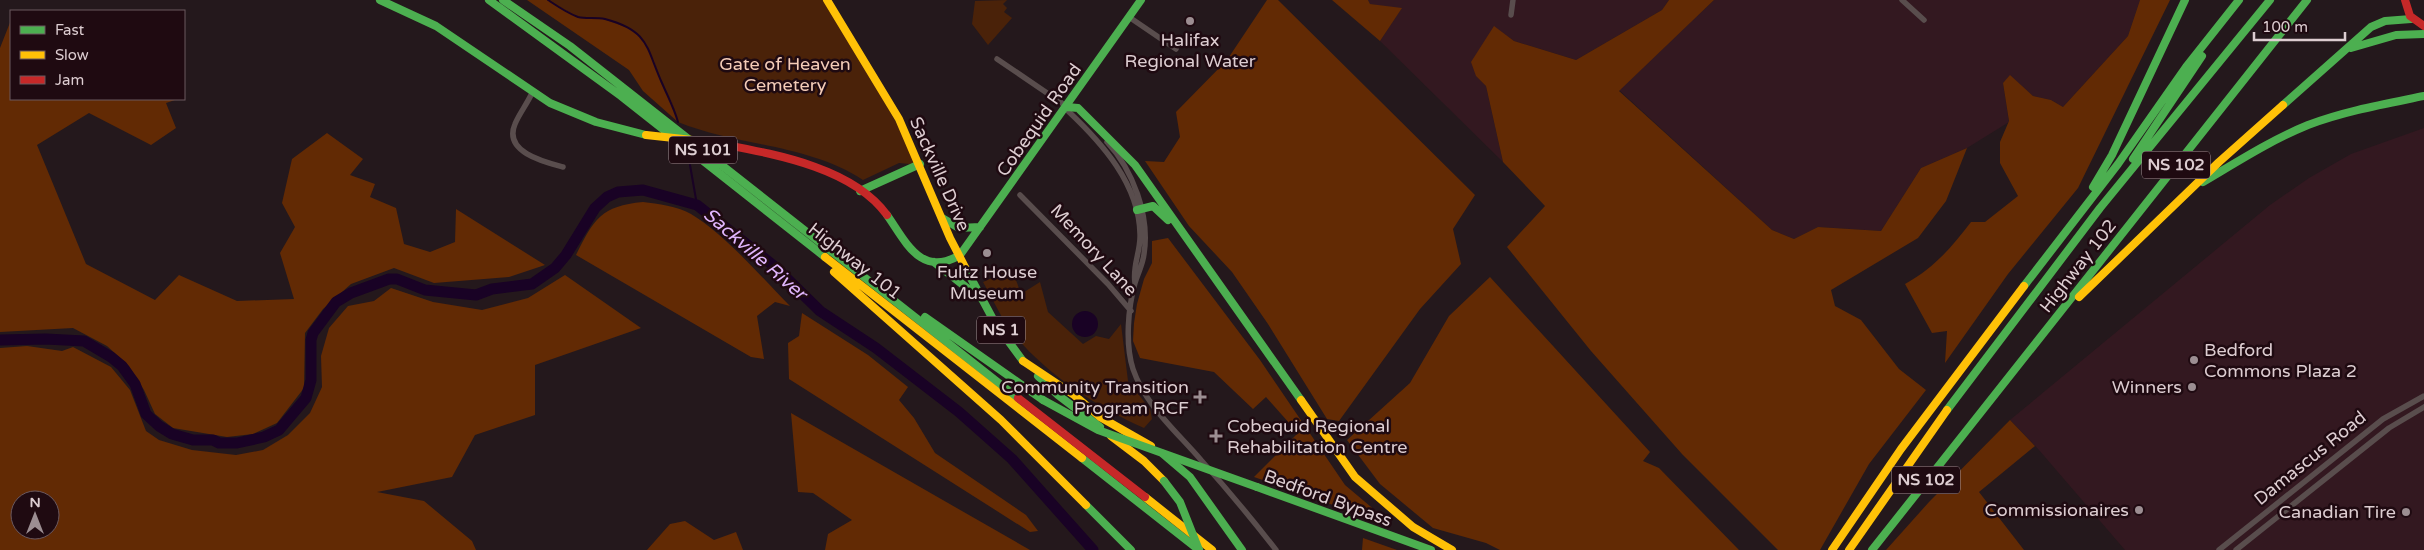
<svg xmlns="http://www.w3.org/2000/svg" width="2424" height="550" font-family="'Varela Round',sans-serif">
<rect width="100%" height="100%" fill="#24181c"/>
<path fill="#331820" d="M1368 0H1669L1662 10 1576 60 1514 41 1494 27 1476 76 1486 86 1503 162 1380 41 1401 9 1370 4Z
M1714 0H2140L2128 36 2063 107 2051 100 2033 96 2010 76 2003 83 2009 122 1967 148 1921 168 1881 231 1818 227 1794 239 1772 230 1619 90Z
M2424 128V550H2125L2039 450 2010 420 2270 205 2309 178 2351 154Z"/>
<path fill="#4a2209" d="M548 0H827L920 165 899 163 863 180C808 144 737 146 678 122L672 102 661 83 655 62 604 19 578 17Z
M1007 0 1003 4 1007 8 1004 12 1012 18 988 45 972 24 975 1Z
M1012 269 1021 294 1040 282 1048 312 1083 344 1096 336 1109 339 1121 324 1128 381 1150 409 1152 419 1144 428C1094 406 1033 366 1003 319 996 307 990 294 983 282Z"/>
<path fill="#622a04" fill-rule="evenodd" d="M527 0H548L578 17 604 19 628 28 644 40 655 62 661 83 672 102 678 122 643 91 629 70Z
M1267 0H1278L1475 195 1453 229 1461 264 1420 309 1339 421 1327 419 1268 324 1232 272 1189 226 1145 161 1164 162 1180 137 1176 112 1227 60Z
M1332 0H1368L1370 4 1402 8 1380 41Z
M1669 0H1714L1619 91 1772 230 1794 239 1818 227 1881 231 1921 168 1967 148 1946 201 1918 238 1831 290 1835 306 1861 320 1899 369 1926 390 1869 464 1820 550H1778L1682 454 1591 351 1507 247 1545 206 1503 162 1486 86 1476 76 1471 62 1494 26 1514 41 1576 60 1662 10Z
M2140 0H2170L2078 188 2008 274 1945 363 1947 331 1932 333 1905 284C1935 267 1950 249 1971 222H1985L2018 196 2000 163V142L2009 121 2003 83 2010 75 2033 96 2051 100 2063 107 2128 36Z
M11 20V99H178L166 103 176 128 151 145 89 113 37 145 86 264 155 300 179 275 237 301 294 299 280 253 295 227 282 203 292 159 327 133 363 159 350 175 375 184 370 197 396 208 404 244 430 252 455 242 456 209 545 265 509 277 434 283 394 268 351 284 323 309 305 333 304 388 277 423 253 434 227 437 173 428 155 414 144 390 129 366 107 346 73 328 0 332V48Z
M643 202C658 204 677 206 691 214 727 236 760 276 790 306L775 302 757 316 764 359 751 357 576 255C594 219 601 206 643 202Z
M1168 238 1260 360 1345 485 1377 512 1367 517 1254 477 1298 433 1266 397 1253 409 1214 372 1140 358 1133 341 1134 323 1137 304 1144 279 1152 263V241Z
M565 275 641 328 535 365V415L475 435 452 477 377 492 424 501 472 541 476 550H0V348L27 346 62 351 73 347 111 367 130 390 146 431 159 440 192 450 236 455 263 450 288 435 310 413 322 387 321 356 329 328 348 306 374 301 391 288 433 302 482 310 528 298ZM20 500H50V530H20Z
M1490 277 1650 452 1643 461 1659 468 1739 550H1500L1486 543 1433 528 1380 484 1347 440 1410 383 1449 316Z
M802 313 868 355 908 387 899 400 914 418 935 453 1026 515 1038 531 1030 532 789 379 788 343 799 336Z
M791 413 1030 550H825L828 534 852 520 813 493 798 492Z
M2010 420 2035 446 1979 492 2024 550H1886L1929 502Z
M685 521 714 540 736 532 743 550H647L670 524Z
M1363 538 1397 550H1362Z"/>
<path fill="#190225" d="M1072 324a13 13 0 1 1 26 0a13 13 0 1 1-26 0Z"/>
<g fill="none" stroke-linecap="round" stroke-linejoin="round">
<path stroke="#190225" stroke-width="2" d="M548 0C557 6 567 13 578 17 586 19 596 17 605 19 650 31 646 48 662 83 668 97 674 108 678 122
M690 165 697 205"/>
<path stroke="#190225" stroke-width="11" d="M0 340 46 339 84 341 111 357 122 366 135 384 146 414 159 426 172 434 193 440H213L219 443H237L264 437 279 430 306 398 311 380V340L313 333 336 302 351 293 389 279H397L425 290 476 295 492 289 532 284 555 268 566 255 595 208 607 197 618 192 643 190 697 205 774 266 820 311 876 348 959 412 1012 459 1093 550"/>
<path stroke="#594d4d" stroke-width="5.5" d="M1902 0 1924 20
M1511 15 1513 0
M1129 17 1176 49
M997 59 1069 108
M532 93C527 104 519 114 515 124 503 152 544 162 563 167
M1067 107 1068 111C1102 143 1139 184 1140 234 1141 251 1132 266 1135 283
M1107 142C1133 170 1150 216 1144 254 1143 264 1138 273 1135 283 1128 308 1125 344 1133 369 1145 405 1177 432 1201 460 1227 489 1252 519 1276 550
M1020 195 1108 284 1131 311
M2219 550 2383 419 2424 396
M2236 550 2389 428 2424 407"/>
<path stroke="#4caf50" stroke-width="8" d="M380 0 436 26 550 103 596 122 646 135
M489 0 621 96 825 257
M503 0 570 46 1018 398
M2351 48 2396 35 2424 34
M2283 105 2371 27 2385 21 2411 19
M1067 107 1078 108 1135 165 1301 400
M2133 159 2202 56
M2203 182C2237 162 2271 140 2308 125 2345 111 2385 104 2424 96
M2093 187 2112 155 2185 0
M860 191 920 164
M1137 210 1153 206 1168 220
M887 215C906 242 921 278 960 255L1141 0
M942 218 959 228 980 227
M934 262 976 295
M966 269 995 323 1023 361
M2024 286 2118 164 2186 67 2239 0
M925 317 1043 400
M1038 376 1058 395 1100 427
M1947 410 2100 208 2270 0
M1163 454 1190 477 1242 550
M1082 458 1199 550
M1257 487 1431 550
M1086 505 1131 550
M1872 550 2307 0"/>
<path stroke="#ffc107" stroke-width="8" d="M827 0 899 119 950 238 966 269
M825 257 1082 458
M834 272 1001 420 1086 505
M2079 297 2219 162 2283 105
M1023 361 1074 395 1100 417 1151 446
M1301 400 1355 477 1413 527 1452 550
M1111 436 1144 461 1164 481
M1145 497 1212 550
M1832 550 1901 449 2024 286
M1849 550 1947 410"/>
<path stroke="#c62828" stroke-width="8" d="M2405 0 2410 16 2424 26
M711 142C767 153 851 165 887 215
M1018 398 1145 497"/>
<path stroke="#4caf50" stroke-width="8" d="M1043 400 1098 430 1257 487
M1164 481 1180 502 1199 550"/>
<path stroke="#ffc107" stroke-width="8" d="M646 135 711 142"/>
</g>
<g fill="#9c8e92" stroke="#1f0a11" stroke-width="2">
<circle cx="1190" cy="21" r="5"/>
<circle cx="987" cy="253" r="5"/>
<circle cx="2194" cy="360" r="5"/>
<circle cx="2192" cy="387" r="5"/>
<path d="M1197.5 389.5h5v5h5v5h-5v5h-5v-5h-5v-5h5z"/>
<path d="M1213.5 428.5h5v5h5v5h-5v5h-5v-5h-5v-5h5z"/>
<circle cx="2139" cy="510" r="5"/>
<circle cx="2406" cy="512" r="5"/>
</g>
<g text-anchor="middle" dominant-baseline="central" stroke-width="5" stroke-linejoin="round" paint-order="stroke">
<g fill="#1f0a11" stroke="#a49297" stroke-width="1">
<rect x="669" y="136.5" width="68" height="27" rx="4"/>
<rect x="2142" y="151.5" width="68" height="27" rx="4"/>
<rect x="977" y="316.5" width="48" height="27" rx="4"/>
<rect x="1892" y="466.5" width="68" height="27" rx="4"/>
</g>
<g font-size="16" font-weight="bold" fill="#ddcdd1">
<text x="703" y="150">NS 101</text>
<text x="2176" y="165">NS 102</text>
<text x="1001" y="330">NS 1</text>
<text x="1926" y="480">NS 102</text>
</g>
<g font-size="18" fill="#ddcdd1" stroke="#1f0a11" text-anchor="end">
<text x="1190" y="40" text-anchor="middle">Halifax<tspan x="1190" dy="21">Regional Water</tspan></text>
<text x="987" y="272" text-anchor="middle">Fultz House<tspan x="987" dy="21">Museum</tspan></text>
<text x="2204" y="350" text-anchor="start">Bedford<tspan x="2204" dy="21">Commons Plaza 2</tspan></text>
<text x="1189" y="387">Community Transition<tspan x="1189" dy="21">Program RCF</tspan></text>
<text x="2182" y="387">Winners</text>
<text x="1227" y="426" text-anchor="start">Cobequid Regional<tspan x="1227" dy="21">Rehabilitation Centre</tspan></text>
<text x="2129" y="510">Commissionaires</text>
<text x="2396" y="512">Canadian Tire</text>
</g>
<g font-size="18" fill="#f4ccb8" stroke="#1f0a11">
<text x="785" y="64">Gate of Heaven<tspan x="785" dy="21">Cemetery</tspan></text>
</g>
<g font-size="18" fill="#ddcdd1" stroke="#1f0a11">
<text transform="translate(1039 120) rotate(-55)">Cobequid Road</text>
<text transform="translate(940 174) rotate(66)">Sackville Drive</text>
<text transform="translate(1094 250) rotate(47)">Memory Lane</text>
<text transform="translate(855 261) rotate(38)">Highway 101</text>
<text transform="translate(2078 266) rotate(-52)">Highway 102</text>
<text transform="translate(2310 458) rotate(-39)">Damascus Road</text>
<text transform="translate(1328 498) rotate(20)">Bedford Bypass</text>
</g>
<g font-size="19" font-style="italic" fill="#e0b5fc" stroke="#1f0a11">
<text transform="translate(755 254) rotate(41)">Sackville River</text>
</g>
</g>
<rect x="10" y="10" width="175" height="90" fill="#1f0a11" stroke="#6b585e"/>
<rect x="20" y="26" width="25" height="8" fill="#4caf50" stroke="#6b585e"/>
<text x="55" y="35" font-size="15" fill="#ddcdd1">Fast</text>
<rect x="20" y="51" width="25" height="8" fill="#ffc107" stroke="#6b585e"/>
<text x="55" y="60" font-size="15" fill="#ddcdd1">Slow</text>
<rect x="20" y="76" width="25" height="8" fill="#c62828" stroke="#6b585e"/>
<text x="55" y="85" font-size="15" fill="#ddcdd1">Jam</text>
<g transform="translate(35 515)"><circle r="24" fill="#1f0a11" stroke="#6b585e"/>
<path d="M0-4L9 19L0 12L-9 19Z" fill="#9c8e92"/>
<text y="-8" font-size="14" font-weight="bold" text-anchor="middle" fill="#ddcdd1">N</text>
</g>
<path d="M2254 32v8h91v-8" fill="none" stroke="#ddcdd1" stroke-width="2.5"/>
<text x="2262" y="32" font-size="15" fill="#ddcdd1" stroke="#1f0a11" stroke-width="4" paint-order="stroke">100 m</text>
</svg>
